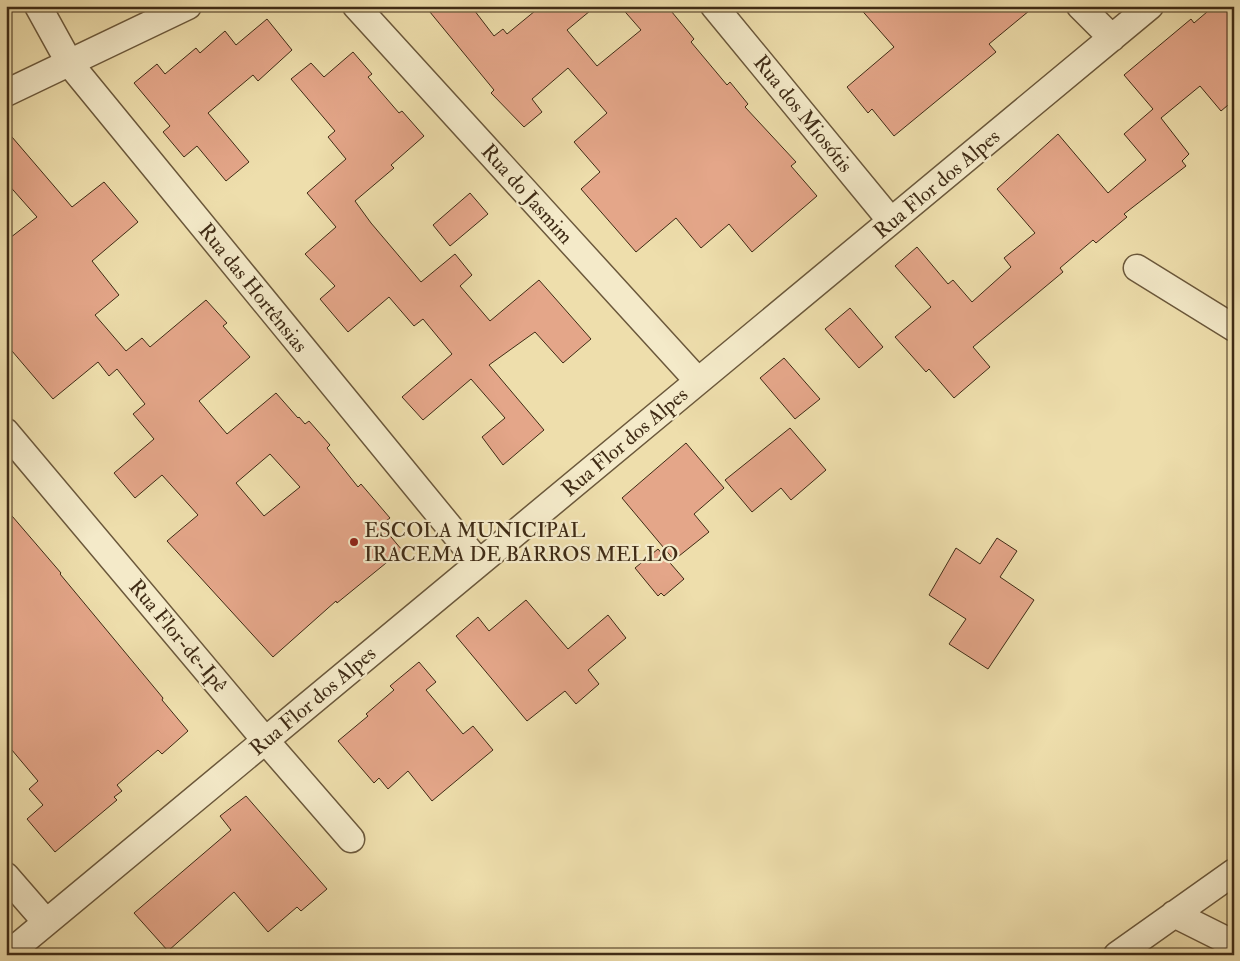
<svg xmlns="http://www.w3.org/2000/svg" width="1240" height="961" font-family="'IM FELL Double Pica',serif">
<rect width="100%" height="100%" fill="#eedeac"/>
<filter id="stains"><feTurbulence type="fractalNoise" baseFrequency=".004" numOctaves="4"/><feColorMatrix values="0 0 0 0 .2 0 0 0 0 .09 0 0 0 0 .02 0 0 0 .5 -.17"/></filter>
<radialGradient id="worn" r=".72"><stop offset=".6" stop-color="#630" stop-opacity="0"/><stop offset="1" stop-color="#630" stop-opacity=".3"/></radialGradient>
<path fill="#e4a689" stroke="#3f2b15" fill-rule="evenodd" d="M425 6H471L494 36 503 29 507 34 541 6H596L567 30 597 66 641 30 620 6H667L694 39 691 42 727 85 730 82 748 104 745 107 796 162 791 166 817 196 752 252 729 224 701 248 676 218 636 252 581 189 600 172 574 142 607 113 568 68 532 99 542 112 524 127 491 93 494 90Z
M858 6H1035L989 44 996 52 894 136 872 109 868 113 847 87 894 47Z
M1214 6H1234V100L1221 111 1200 86 1161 118 1189 154 1182 161 1186 166 1124 214 1127 217 1096 243 1093 240 1060 268 1063 272 973 347 990 367 954 398 929 369 926 372 895 337 931 307 895 266 917 247 948 284 953 280 972 302 1011 267 1004 258 1035 233 997 189 1058 134 1108 193 1146 160 1124 134 1153 109 1124 75 1191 19 1194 23Z
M267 19 292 50 258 81 253 75 208 113 249 162 226 181 197 146 184 157 163 132 170 126 134 83 157 64 165 74 196 48 200 53 225 31 236 45Z
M353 52 372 74 368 77 399 113 402 111 424 136 391 165 394 168 355 201 371 223 421 282 455 254 472 275 460 286 490 321 539 280 591 339 563 363 535 332 489 365 544 430 503 465 482 437 505 418 471 379 423 420 402 397 452 354 423 319 414 326 389 297 348 332 320 299 335 286 305 254 336 227 307 193 346 159 328 137 335 131 291 79 311 63 324 77Z
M6 130 72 207 104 182 138 222 92 261 119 295 95 315 126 351 142 338 150 347 206 300 227 323 223 326 250 357 199 401 227 434 276 393 298 418 299 417 305 424 309 421 330 445 327 448 358 487 361 484 390 518 381 525 402 550 337 603 336 601 273 657 167 541 198 515 162 475 135 498 114 473 154 439 133 414 145 404 117 369 109 376 98 362 53 399 6 344V241L37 217 6 182ZM270 454 300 487 264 516 236 483Z
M470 193 488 214 450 246 433 225Z
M850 308 883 347 859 368 825 329Z
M784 358 820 399 795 419 760 378Z
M790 428 826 470 791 500 781 488 752 512 725 480Z
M686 443 724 488 694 514 709 532 674 560 622 498Z
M6 509 61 573 60 574 163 698 162 700 188 731 162 754 158 750 117 785 122 791 114 797 117 800 55 852 27 819 43 805 29 789 38 781 6 743Z
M997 538 1017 551 1000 577 1034 600 988 669 949 644 966 619 929 595 956 548 980 564Z
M658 549 684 579 664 596 661 593 658 596 635 568Z
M526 600 568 649 608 615 626 638 588 670 599 684 576 704 565 691 527 721 456 636 478 617 489 631Z
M419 662 436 682 426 690 463 734 473 726 493 750 432 801 408 771 388 789 379 778 374 783 338 741 368 716 366 714 394 690 390 686Z
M246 796 327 889 301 911 297 907 268 932 234 892 168 951 134 913 231 830 220 816Z"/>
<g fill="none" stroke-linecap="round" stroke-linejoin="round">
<defs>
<path id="minor" d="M38 6 70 64 479 563
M356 6 698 381
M714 6 891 221
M1080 6 1112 38
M6 93 188 6
M1137 268 1234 328
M6 432 265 740 351 839
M6 876 46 922
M1174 914 1234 944
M7 955 1150 6
M1117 955 1234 872"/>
</defs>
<use href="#minor" stroke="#6b583b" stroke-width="29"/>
<use href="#minor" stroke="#f4eac9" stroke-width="26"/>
</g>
<circle fill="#8f2418" stroke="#f4eac9" stroke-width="2" cx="354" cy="542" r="5"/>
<g text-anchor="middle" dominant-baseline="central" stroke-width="4.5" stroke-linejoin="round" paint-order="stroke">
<g font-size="21" fill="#3f2b15" stroke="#f4eac9">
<text transform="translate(803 114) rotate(51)">Rua dos Miosótis</text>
<text transform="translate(937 184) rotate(-40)">Rua Flor dos Alpes</text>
<text transform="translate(527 194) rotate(48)">Rua do Jasmim</text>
<text transform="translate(253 288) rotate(51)">Rua das Hortênsias</text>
<text transform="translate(625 442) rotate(-40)">Rua Flor dos Alpes</text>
<text transform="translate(178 636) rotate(50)">Rua Flor-de-Ipê</text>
<text transform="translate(313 701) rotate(-40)">Rua Flor dos Alpes</text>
</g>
<g font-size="21" fill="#3f2b15" stroke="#f4eac9" text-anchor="start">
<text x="364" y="530">ESCOLA MUNICIPAL<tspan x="364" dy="24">IRACEMA DE BARROS MELLO</tspan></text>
</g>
</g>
<rect width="1240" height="961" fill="none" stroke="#eedeac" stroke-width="25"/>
<rect x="8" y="8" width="1225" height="946" fill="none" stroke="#3f2b15" stroke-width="2.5"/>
<rect x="12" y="12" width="1215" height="936" fill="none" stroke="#3f2b15"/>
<rect width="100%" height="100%" filter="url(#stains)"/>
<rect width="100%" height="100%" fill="url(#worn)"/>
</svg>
